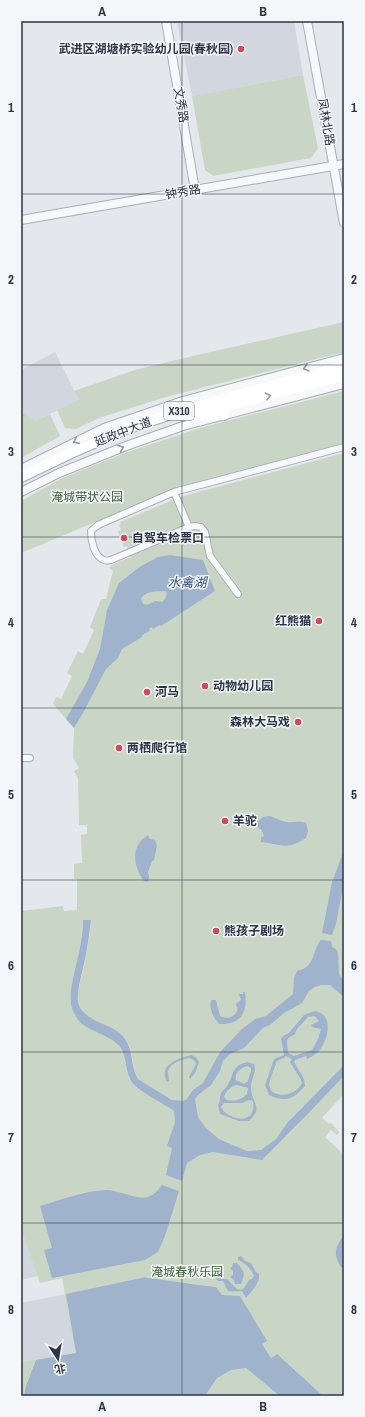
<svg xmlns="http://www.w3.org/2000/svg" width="365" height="1417" font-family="'Archivo Narrow','Noto Sans SC',sans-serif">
<rect width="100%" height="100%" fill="#e4e7ec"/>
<path fill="#d2d6de" d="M178 21H294L303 75 192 96 177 22Z
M55 352 79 400 35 421 24 413 21 407V370Z
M21 1229 38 1276 21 1280Z
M66 1294 76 1353 21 1362V1303Z"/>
<path fill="#c9d6c5" d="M303 75 318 148 311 158 213 176 205 170 192 96Z
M344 322V352L169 396 99 418 76 429 65 428 57 410 79 400 74 391 135 370 197 355Z
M344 391V445L177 488 21 553V501L63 478 122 454 200 428Z
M24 413 35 421 50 414 60 436 21 458V415Z
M344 453V1065L287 1123 276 1139 261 1150 247 1151 219 1139 206 1128 198 1117 179 1102 172 1100 138 1079C130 1064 135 1046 121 1034 108 1024 81 1020 78 1001 77 993 80 983 82 974 86 956 90 938 91 920H83L81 941 70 998 71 1005 75 1014 115 1041 120 1048 124 1054 129 1079 174 1111 246 1158 288 1135 344 1076V1094L322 1118 329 1124 331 1123 339 1132 337 1135 331 1130 325 1137 344 1155V1396H21V1362L76 1353 62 1278 40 1283 21 1229V911L63 906 64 911 77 910V879H74V864L82 863 81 835 87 834V825H79L78 778 74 771 79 768 73 758 74 728 53 704 56 697 61 699 72 676 67 673 78 651 83 654 94 630 90 627 101 599H106L113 571 109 568 112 565 131 557 127 546 124 547 118 531 121 530 119 525 121 524 120 522 180 497Z"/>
<path fill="#9fb4cc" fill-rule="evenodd" d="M170 555 203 560 215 591 161 626 160 625 153 629 152 627 149 629 150 631 142 635V637L122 649 118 658 106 669 83 713 74 728 66 719 87 682 100 649 107 610 119 583 141 566 158 557ZM165 591 167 593 165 599 162 602 155 601 147 605 143 604 141 598C148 590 155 592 165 591Z
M269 816C275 817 280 821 286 822 293 823 300 820 306 823L308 831 306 838C287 851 280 844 261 842V837L264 836 261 829H259L256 823 263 817Z
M148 835 150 839 155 840 157 846 154 860 152 861 148 872 149 877 148 882 144 881C133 866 130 846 148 835Z
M344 850V881L336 924 332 935 322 933 332 882Z
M83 920H91C89 936 87 952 83 968 81 978 77 991 78 1001 79 1007 82 1011 86 1014 96 1024 113 1025 123 1036 134 1049 130 1065 138 1079L172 1100 183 1101 187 1099 193 1090 203 1083 220 1052 241 1030 255 1019 266 1016 293 994 294 978 297 971C316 967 311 952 321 940L331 941 332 947 336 949 338 953 339 974 344 982V997L330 985H321L315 987 309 991 302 1003 284 1013 270 1025 263 1028 244 1048 230 1054 223 1061 220 1071 211 1085 198 1095 195 1099 198 1117 206 1128 219 1139 247 1151 261 1150 276 1139 287 1123 344 1065V1076L305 1117 262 1160 213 1152 200 1155 187 1163 182 1181 166 1175 172 1148 167 1146 175 1122 174 1111C164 1103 134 1090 130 1079 125 1069 127 1057 120 1047 110 1034 90 1033 79 1021 76 1017 72 1010 71 1005 68 991 79 957 81 941 82 934 83 927 83 920Z
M243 992H245C248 1012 241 1025 219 1024 213 1017 209 1010 211 1000H216L220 1016C228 1020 236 1017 238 1008L236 1006V1004L241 1000 239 994H243Z
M315 1011C335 1015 328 1041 318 1052 315 1055 311 1057 307 1059L306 1056 295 1060 294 1062 304 1079 305 1086C294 1099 285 1103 269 1095L265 1085 274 1059 284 1055 281 1039 283 1036 289 1033 304 1015ZM315 1016 319 1021 311 1025 312 1027 321 1029 318 1039 312 1050 294 1056 288 1053 287 1041 288 1038 295 1034 297 1029 308 1017ZM286 1056 292 1059 290 1062 301 1080 302 1083C296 1095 281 1098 271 1091L269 1084 270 1080 277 1061 284 1058Z
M191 1055 196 1057 199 1062 195 1073 190 1079 189 1077 196 1064 195 1061 190 1058C183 1059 169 1063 168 1072 168 1075 169 1079 169 1081L167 1082C158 1065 177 1059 191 1055Z
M247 1062 254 1064C257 1072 251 1079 251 1086 250 1102 265 1107 249 1121H239L220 1114 218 1105C221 1101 219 1098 221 1093 223 1090 226 1088 227 1086 235 1074 230 1067 247 1062ZM247 1066 251 1068V1071L248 1081 244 1084 236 1080C234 1072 241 1068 247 1066ZM237 1085 248 1088 247 1094C241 1100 235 1102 227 1100L224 1097C226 1091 231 1086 237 1085ZM249 1100 253 1101C257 1128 226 1119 221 1107L224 1103H242Z
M162 1185 179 1191 165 1236 158 1252 145 1260 52 1278 44 1250 52 1248 40 1206C61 1200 83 1191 106 1190 119 1190 137 1200 148 1197 154 1195 158 1190 162 1185Z
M344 1235V1268L341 1267C332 1255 336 1245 344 1235Z
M241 1256 245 1261 251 1263 256 1272 259 1274C260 1283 252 1291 246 1298L242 1291C237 1291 233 1292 228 1291L223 1281H218L214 1275 220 1274 224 1279H227L237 1289 241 1290 244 1288 249 1280 252 1279 254 1276C251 1268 245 1263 238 1260V1257Z
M233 1263H237C244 1272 246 1272 241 1284H235L234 1280 230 1277 233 1275V1271L230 1268 232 1267Z
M146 1277 147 1278C170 1280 192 1285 216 1287L222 1295 240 1296 267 1341 262 1344 271 1358 277 1354 323 1396H280L246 1368 231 1370 217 1378 205 1396H24L26 1386 36 1360 76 1353 66 1294Z"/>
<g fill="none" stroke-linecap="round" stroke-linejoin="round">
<defs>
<path id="minor" d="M174 492 189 527 111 560C109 560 106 561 104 560 94 557 91 540 91 531L98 525 174 492 344 447
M189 527 195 526 201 527 205 532 210 556 238 594
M21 758H30"/>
<path id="tertiary" d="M166 21 195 190
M307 21 344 223
M21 220 344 164
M21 469 104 428 183 401 344 358
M21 492 59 473 126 446 183 426 344 384"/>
<path id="primary" d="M187 416 344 376
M204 416 224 415
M21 477 71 453 126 429 183 410 344 366"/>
</defs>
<use href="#minor" stroke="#a9aeb7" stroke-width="8"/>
<use href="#tertiary" stroke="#a9aeb7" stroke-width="10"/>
<use href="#primary" stroke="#a3abb8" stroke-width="12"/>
<use href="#minor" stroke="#f7f8fa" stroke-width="6"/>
<use href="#tertiary" stroke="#f7f8fa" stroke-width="8"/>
<use href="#primary" stroke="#fff" stroke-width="10"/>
</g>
<defs><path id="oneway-chevron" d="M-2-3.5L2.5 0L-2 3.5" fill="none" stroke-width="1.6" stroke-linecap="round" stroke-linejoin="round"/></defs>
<g stroke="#9196a0">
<use href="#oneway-chevron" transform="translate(306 368) rotate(165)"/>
<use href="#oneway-chevron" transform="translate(76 441) rotate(154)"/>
<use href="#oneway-chevron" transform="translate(121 448) rotate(-22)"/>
</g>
<use stroke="#959aa2" href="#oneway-chevron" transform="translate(268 396) rotate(-14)"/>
<path fill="none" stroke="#2b3445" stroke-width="1" stroke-opacity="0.55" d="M182 21V1396M21 194H344M21 365H344M21 537H344M21 708H344M21 880H344M21 1052H344M21 1223H344"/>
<g fill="#d1495b" stroke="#f4f6f9" stroke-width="1.5">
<circle cx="241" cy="49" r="4"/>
<circle cx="124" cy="538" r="4"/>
<circle cx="319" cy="621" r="4"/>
<circle cx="205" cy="686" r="4"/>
<circle cx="147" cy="692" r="4"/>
<circle cx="298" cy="722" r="4"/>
<circle cx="119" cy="748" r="4"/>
<circle cx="225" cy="821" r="4"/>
<circle cx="216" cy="931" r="4"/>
</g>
<g text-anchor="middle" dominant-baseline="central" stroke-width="3" stroke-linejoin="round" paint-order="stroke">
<rect fill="#f4f6f9" stroke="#676e7b" stroke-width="1" x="164" y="402" width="30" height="18" rx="3"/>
<g font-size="11" font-weight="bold" fill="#2b3445">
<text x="179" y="411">X310</text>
</g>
<g font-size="12" font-weight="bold" fill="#2b3445" stroke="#f4f6f9" text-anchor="start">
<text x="233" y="49" text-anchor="end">武进区湖塘桥实验幼儿园(春秋园)</text>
<text x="132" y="538">自驾车检票口</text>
<text x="311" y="621" text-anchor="end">红熊猫</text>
<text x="213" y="686">动物幼儿园</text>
<text x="155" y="692">河马</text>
<text x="290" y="722" text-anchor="end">森林大马戏</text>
<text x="127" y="748">两栖爬行馆</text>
<text x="233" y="821">羊驼</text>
<text x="224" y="931">熊孩子剧场</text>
</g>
<g font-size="12" fill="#2b3445" stroke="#f4f6f9">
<text transform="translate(181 105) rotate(80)">文秀路</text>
<text transform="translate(326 122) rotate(80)">凤林北路</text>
<text transform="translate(183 192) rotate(-10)">钟秀路</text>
<text transform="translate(123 432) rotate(-21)">延政中大道</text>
</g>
<g font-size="12" fill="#3f6138" stroke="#f4f6f9">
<text x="87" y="497">淹城带状公园</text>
<text x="187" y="1272">淹城春秋乐园</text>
</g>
<g font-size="13" font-style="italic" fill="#34527a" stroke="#f4f6f9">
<text x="187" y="582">水禽湖</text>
</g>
</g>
<rect width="365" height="1417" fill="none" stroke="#f4f6f9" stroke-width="44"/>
<g transform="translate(58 1359) rotate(168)" stroke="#f4f6f9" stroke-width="3" paint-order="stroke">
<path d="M0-3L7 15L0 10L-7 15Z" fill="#2b3445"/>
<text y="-6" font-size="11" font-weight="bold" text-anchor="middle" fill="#2b3445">北</text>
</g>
<rect x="22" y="22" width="321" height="1373" fill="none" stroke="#2b3445" stroke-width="1.5"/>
<g font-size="13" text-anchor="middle" font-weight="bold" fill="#2b3445">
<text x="102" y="16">A</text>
<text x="263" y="16">B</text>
<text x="11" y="112">1</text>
<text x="354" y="112">1</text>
<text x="11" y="284">2</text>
<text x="354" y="284">2</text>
<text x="11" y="456">3</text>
<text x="354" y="456">3</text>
<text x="11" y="627">4</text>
<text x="354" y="627">4</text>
<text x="11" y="799">5</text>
<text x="354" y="799">5</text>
<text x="11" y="970">6</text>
<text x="354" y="970">6</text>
<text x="11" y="1142">7</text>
<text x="354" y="1142">7</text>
<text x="11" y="1314">8</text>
<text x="354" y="1314">8</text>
<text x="102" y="1411">A</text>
<text x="263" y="1411">B</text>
</g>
</svg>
